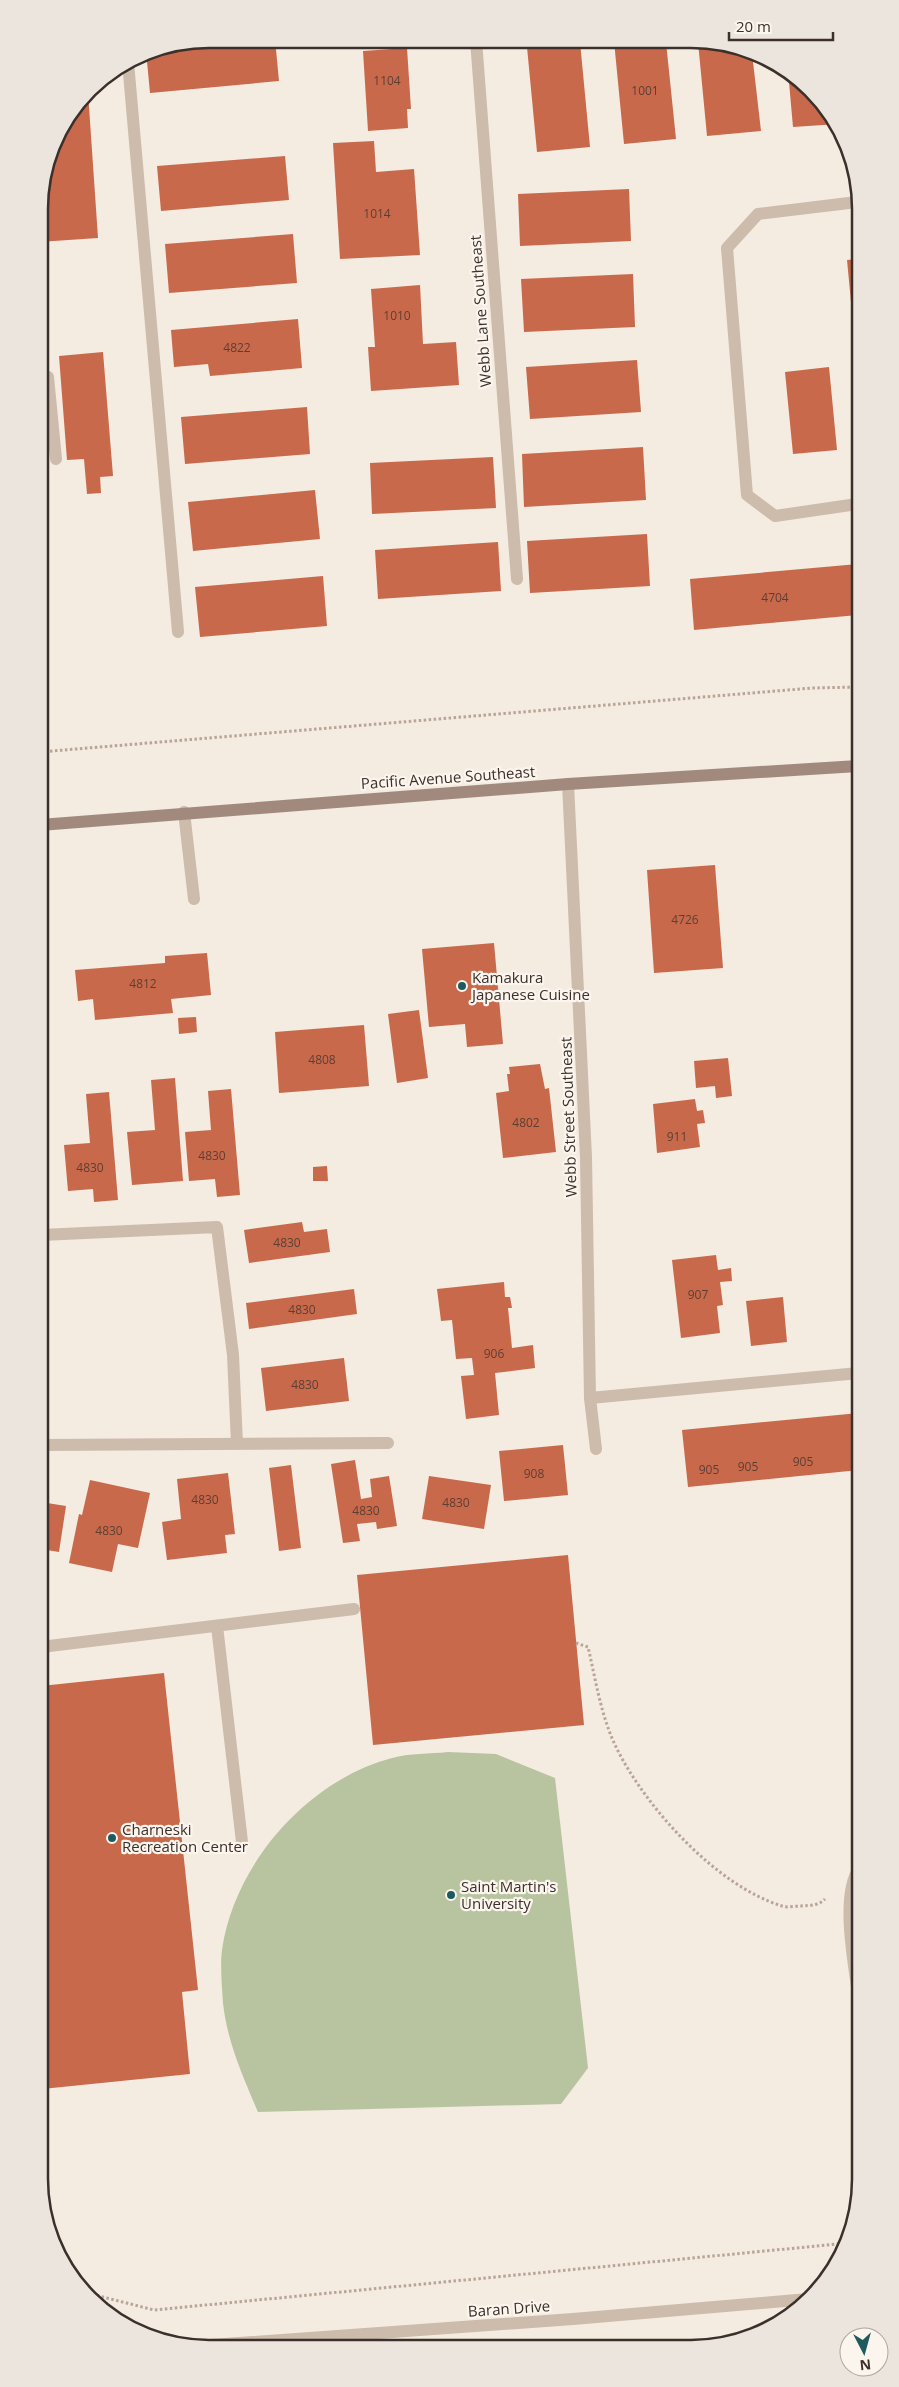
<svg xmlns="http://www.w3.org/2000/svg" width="899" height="2387" font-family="'Open Sans',sans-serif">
<rect width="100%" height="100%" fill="#f4ebe1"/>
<path fill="#b8c4a0" d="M448 1752 496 1754 555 1778 588 2068 561 2104 258 2112C243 2077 227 2041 223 2003 222 1987 220 1966 222 1950 234 1864 308 1780 392 1758 409 1753 430 1754 448 1752Z"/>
<path fill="#c8694b" d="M208 39H275L279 81 150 93 146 51Z
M614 41 666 42 676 139 624 144Z
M580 42 590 147 537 152 527 47Z
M698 42H724L752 53 761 131 707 136Z
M407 48 411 109H407L408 128 368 131 363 51Z
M788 71 811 89 838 124 793 127Z
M88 92 98 238 39 242V197L56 134Z
M374 141 376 172 414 169 420 255 340 259 333 143Z
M285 156 289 200 161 211 157 166Z
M629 189 631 241 520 246 518 194Z
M293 234 297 283 169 293 165 244Z
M857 259V323H853L847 260Z
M633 274 635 327 524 332 521 279Z
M420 285 423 344 456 342 459 385 371 391 368 347H375L371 289Z
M39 298H42L46 352 39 353Z
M298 319 302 368 210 376 208 364 174 367 171 330Z
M853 337H857V367L856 368Z
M103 352 113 476 100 477 101 493 87 494 84 459 67 460 59 356Z
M637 360 641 412 530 419 526 367Z
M829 367 837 450 793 454 785 372Z
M307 407 310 454 185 464 181 417Z
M643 447 646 500 524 507 522 454Z
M493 457 496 508 372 514 370 463Z
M315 490 320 539 193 551 188 502Z
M647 534 650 586 530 593 527 541Z
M498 542 501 591 378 599 375 550Z
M858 564V615L694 630 690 579Z
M323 576 327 626 200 637 195 587Z
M715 865 723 968 654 973 647 870Z
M494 943 503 1044 467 1047 465 1024 429 1027 422 949Z
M207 953 211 995 171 999 173 1013 95 1020 93 999 78 1001 75 970 165 963V956Z
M419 1010 428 1078 397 1083 388 1014Z
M196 1017 197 1032 179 1034 178 1018Z
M364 1025 369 1086 279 1093 275 1032Z
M728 1058 732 1096 716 1098 715 1086 696 1088 694 1061Z
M540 1064 545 1089 549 1088 556 1152 503 1158 496 1093 509 1091 507 1074H510L509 1067Z
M175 1078 183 1181 132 1185 127 1132 155 1130 151 1080Z
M231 1089 240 1195 217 1197 215 1179 189 1181 185 1132 211 1130 208 1091Z
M109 1092 118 1200 94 1202 93 1189 68 1191 64 1145 90 1143 86 1094Z
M695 1099 697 1111 703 1110 705 1123 697 1124 700 1147 657 1153 653 1104Z
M327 1166 328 1181H313V1167Z
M41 1172 47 1205 41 1206Z
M302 1222 304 1232 327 1229 330 1252 249 1263 244 1230Z
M716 1255 718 1270 731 1268 732 1281 720 1282 723 1305 717 1306 720 1333 681 1338 672 1260Z
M504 1282 505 1297H510L512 1308H508L512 1348 533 1345 535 1368 495 1373 499 1415 466 1419 461 1376 474 1375 472 1358 456 1359 452 1320 441 1321 437 1289Z
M354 1289 357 1314 249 1329 246 1303Z
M783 1297 787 1342 751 1346 746 1301Z
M344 1358 349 1401 266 1411 261 1368Z
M859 1413V1470L688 1487 682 1430Z
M563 1445 568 1495 504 1501 499 1451Z
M355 1460 361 1499 372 1497 370 1479 389 1476 397 1526 377 1529 376 1522 357 1524 360 1541 343 1543 331 1464Z
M291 1465 301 1548 279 1551 269 1468Z
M228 1473 235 1534 225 1535 227 1553 167 1560 162 1522 181 1519 177 1479Z
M429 1476 491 1485 484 1529 422 1519Z
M90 1480 150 1493 138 1548 118 1544 112 1572 69 1563 79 1514 82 1515Z
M41 1490 48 1491 47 1503 66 1506 59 1552 41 1549Z
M568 1555 584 1725 373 1745 357 1575Z
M164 1673 198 1990 182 1992 190 2074 42 2089 41 1686Z"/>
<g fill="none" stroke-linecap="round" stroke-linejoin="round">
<path stroke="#b9a596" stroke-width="3" stroke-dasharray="2.5 2.5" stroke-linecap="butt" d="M40 752 812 688 858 687
M576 1643 588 1647C596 1681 601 1717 617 1749 647 1809 717 1886 782 1906 787 1908 795 1906 801 1906 811 1905 818 1906 825 1899
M79 2286 99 2296 154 2310 848 2243"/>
<path stroke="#cdbbac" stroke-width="12" d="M128 62 178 632
M857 202 758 214 727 248 747 495 775 516 857 504
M39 378 48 377 56 459
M184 812 194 899
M41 1235 217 1227 233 1355 237 1444
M590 1398 859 1373
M41 1445 388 1443
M217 1626 242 1842
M41 1647 354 1609
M859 1869C839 1897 856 1973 860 2008"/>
<path stroke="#cdbbac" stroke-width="12" d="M476 40 517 579
M568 784 586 1157 590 1398 596 1449
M211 2345 573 2319 808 2299"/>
<path stroke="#a18a7d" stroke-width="12" d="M40 825 568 784 858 766"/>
</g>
<g fill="#1f5a5e" stroke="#fbf5ee" stroke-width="2">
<circle cx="462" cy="986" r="5"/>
<circle cx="112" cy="1838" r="5"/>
<circle cx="451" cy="1895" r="5"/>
</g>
<g text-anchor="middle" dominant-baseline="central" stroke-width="4.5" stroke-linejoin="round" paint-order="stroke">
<g font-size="12" fill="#5e3e33">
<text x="387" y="80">1104</text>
<text x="645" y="90">1001</text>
<text x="377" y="213">1014</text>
<text x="397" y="315">1010</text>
<text x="237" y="347">4822</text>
<text x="775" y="597">4704</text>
<text x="685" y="919">4726</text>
<text x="143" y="983">4812</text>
<text x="322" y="1059">4808</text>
<text x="526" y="1122">4802</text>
<text x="677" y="1136">911</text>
<text x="212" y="1155">4830</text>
<text x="90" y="1167">4830</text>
<text x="287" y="1242">4830</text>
<text x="698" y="1294">907</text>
<text x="302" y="1309">4830</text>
<text x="494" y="1353">906</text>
<text x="305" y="1384">4830</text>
<text x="803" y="1461">905</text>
<text x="748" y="1466">905</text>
<text x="709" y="1469">905</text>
<text x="534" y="1473">908</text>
<text x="205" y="1499">4830</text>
<text x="456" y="1502">4830</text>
<text x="366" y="1510">4830</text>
<text x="109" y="1530">4830</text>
</g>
<g font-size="15" fill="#3b302b" stroke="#fbf5ee">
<text transform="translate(480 311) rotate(-94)">Webb Lane Southeast</text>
<text transform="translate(448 777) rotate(-4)">Pacific Avenue Southeast</text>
<text transform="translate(568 1117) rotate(-92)">Webb Street Southeast</text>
<text transform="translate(509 2308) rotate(-4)">Baran Drive</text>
</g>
<g font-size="15" fill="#3b302b" stroke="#fbf5ee" text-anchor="start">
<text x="472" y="977">Kamakura<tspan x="472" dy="17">Japanese Cuisine</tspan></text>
<text x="122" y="1829">Charneski<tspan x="122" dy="17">Recreation Center</tspan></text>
<text x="461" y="1886">Saint Martin's<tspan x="461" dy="17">University</tspan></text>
</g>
</g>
<path d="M0 0H899V2387H0ZM209 48H691A161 161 0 0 1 852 209V2179A161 161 0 0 1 691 2340H209A161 161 0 0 1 48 2179V209A161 161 0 0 1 209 48Z" fill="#ece5de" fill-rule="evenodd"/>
<path fill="none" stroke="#3b302b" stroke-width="2.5" d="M209 48H691A161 161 0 0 1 852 209V2179A161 161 0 0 1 691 2340H209A161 161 0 0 1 48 2179V209A161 161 0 0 1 209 48Z"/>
<g transform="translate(864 2352) rotate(174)"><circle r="24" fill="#fbf5ee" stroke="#aea6a0"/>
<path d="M0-4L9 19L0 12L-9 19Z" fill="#1f5a5e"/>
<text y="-8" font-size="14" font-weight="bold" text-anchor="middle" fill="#3b302b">N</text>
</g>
<path d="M729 32v8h104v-8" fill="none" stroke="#3b302b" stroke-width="2.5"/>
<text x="736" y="32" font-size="15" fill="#3b302b" stroke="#fbf5ee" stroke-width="4" paint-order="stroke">20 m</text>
</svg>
